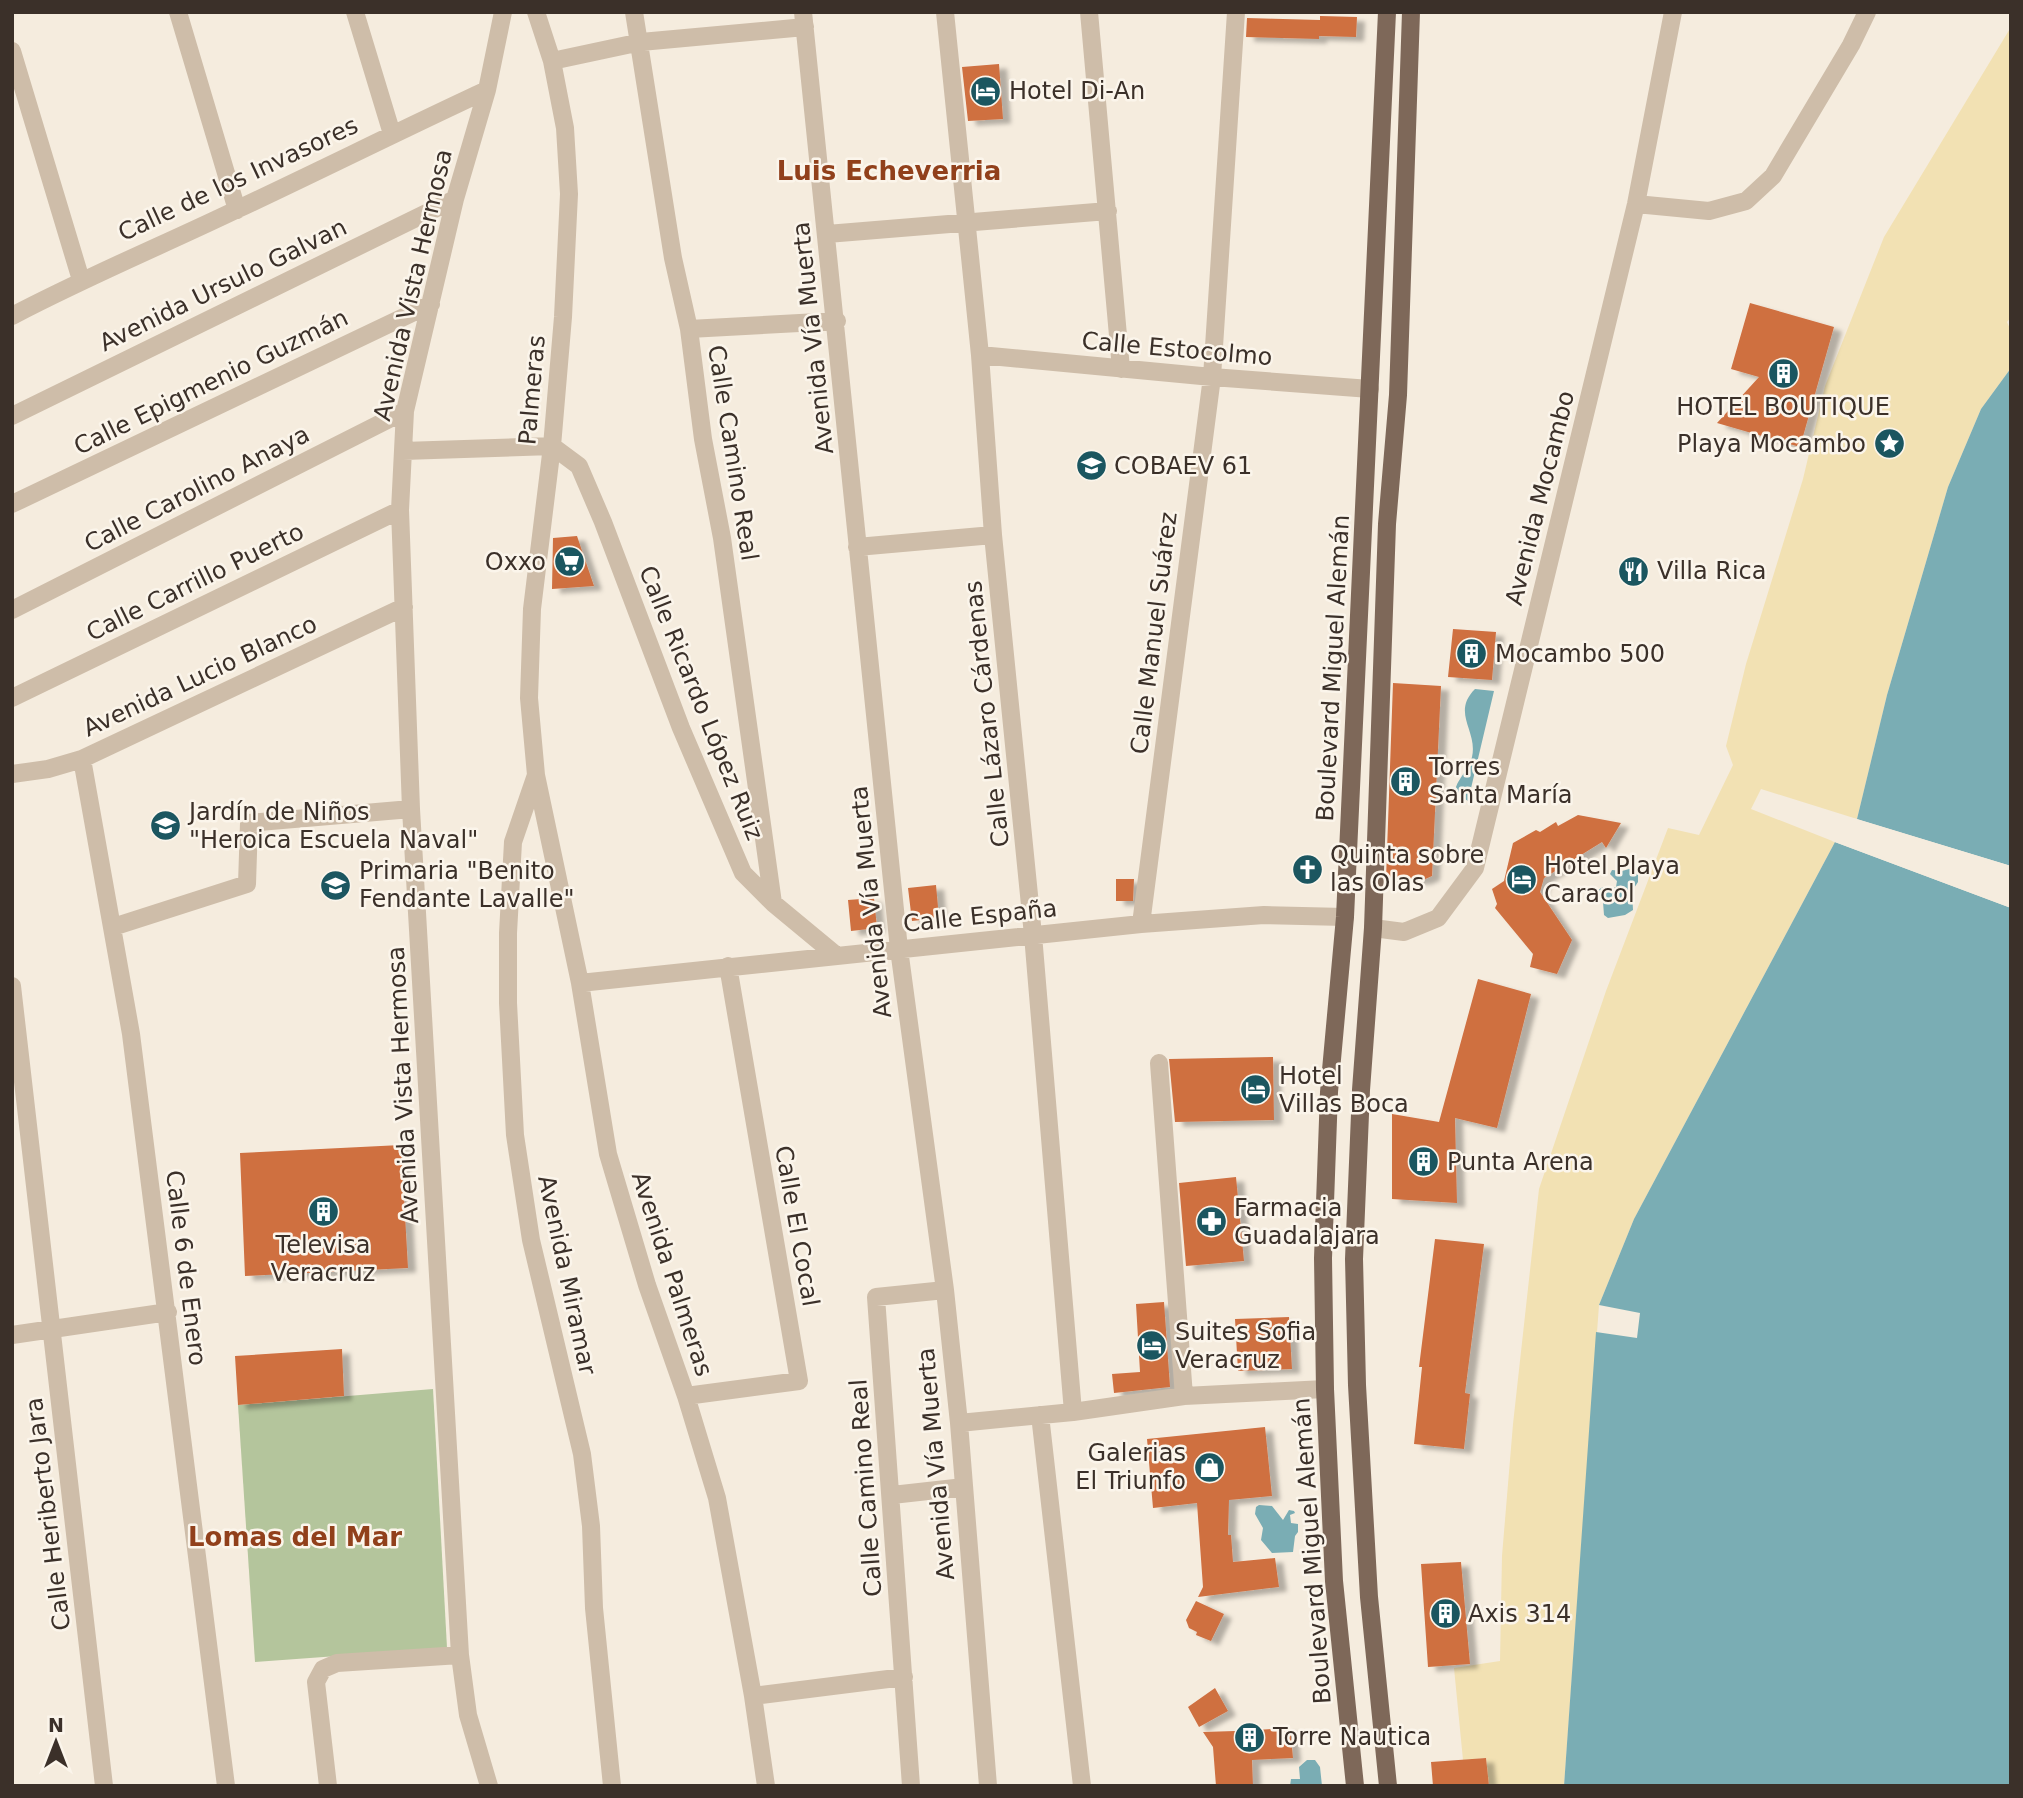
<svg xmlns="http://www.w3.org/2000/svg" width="2023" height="1798" font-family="'DejaVu Sans',sans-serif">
<defs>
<filter id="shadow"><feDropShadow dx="8" dy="4.5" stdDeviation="2" flood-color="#0004"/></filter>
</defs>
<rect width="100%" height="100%" fill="#f5ecde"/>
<path fill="#b4c59c" d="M433 1389 447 1648 255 1662 238 1405Z"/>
<path fill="#f2e1b3" d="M2011 27V317L2007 322 2011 331V368L1981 409 1948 487 1887 695 1857 819 1761 789 1751 809 1835 842 1634 1219 1599 1305 1564 1786H1489L1486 1758 1463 1760 1454 1668 1500 1661 1502 1556 1513 1424 1539 1189 1606 991 1668 828 1699 835 1733 765 1726 746 1746 664 1803 479 1825 386 1884 237Z"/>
<path fill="#7aadb4" d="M2011 368V866L1857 819 1887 695 1948 487 1981 409Z
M1475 689 1494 691 1468 801 1460 796 1456 787C1460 776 1469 769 1472 757 1478 731 1451 713 1475 689Z
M1835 842 2011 908V1786H1564L1596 1332 1637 1338 1640 1313 1599 1305 1634 1219Z
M1633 868 1638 871V882L1632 891 1633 910 1625 915 1608 918 1604 915 1603 902 1598 897V890L1603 887 1611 889 1616 887 1617 881 1610 874 1612 870 1622 871Z
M1259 1505 1272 1506 1283 1520 1289 1510 1294 1511 1295 1513 1290 1515 1291 1523 1298 1524V1532L1295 1536 1293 1552 1272 1553 1261 1540 1263 1528 1255 1514 1256 1507Z
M1307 1760H1315L1320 1767 1322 1786H1290L1291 1779H1300L1299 1767Z"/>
<path fill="#f5ecde" d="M1853 818 2011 866V870L1856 822Z
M1834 839 2011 905V908L1832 841Z"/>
<path fill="#cf6f41" filter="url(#shadow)" d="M1320 16 1357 17 1356 37 1319 36V39L1246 37 1247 18 1320 20Z
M999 64 1003 119 968 121 962 67Z
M1750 303 1834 327 1800 447 1717 423 1759 377 1731 369Z
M577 536 594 586 552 589 553 538Z
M1453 629 1496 632 1492 680 1448 677Z
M1393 683 1441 686 1432 876 1423 880 1386 879Z
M1578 815 1621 823 1606 848 1602 842 1544 878 1540 892 1572 940 1557 974 1530 967 1533 954 1495 908 1497 904 1492 889 1504 881 1513 843 1536 830 1540 832 1556 822 1558 826Z
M1116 879H1134L1133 901H1116Z
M936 885 939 918 912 921 908 888Z
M874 898 877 928 851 931 848 900Z
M1478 979 1531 994 1497 1128 1455 1118 1457 1203 1392 1199V1114L1439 1122Z
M1273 1057 1274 1120 1175 1122 1169 1059Z
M401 1145 408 1268 245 1276 240 1153Z
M1236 1177 1244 1261 1186 1266 1179 1183Z
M1435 1239 1484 1244 1465 1393 1470 1394 1464 1449 1414 1444 1422 1367H1419Z
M1164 1302 1170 1387 1114 1393 1112 1374 1140 1372 1136 1304Z
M1289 1317 1292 1369 1238 1371 1235 1319Z
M342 1349 344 1396 238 1405 235 1356Z
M1265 1427 1272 1496 1229 1500 1228 1535H1231L1233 1562 1275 1558 1279 1587 1198 1597 1203 1587 1197 1503 1153 1508 1147 1439Z
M1461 1562 1470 1664 1428 1667 1421 1564Z
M1196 1601 1224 1614 1211 1641 1196 1635 1197 1632 1189 1628 1186 1620Z
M1215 1688 1228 1711 1199 1727 1188 1707Z
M1290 1728 1293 1758 1252 1760 1253 1786H1216L1213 1747 1203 1732 1235 1731 1256 1752V1730Z
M1486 1758 1489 1786H1433L1431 1762Z"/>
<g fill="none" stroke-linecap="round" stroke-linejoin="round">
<path stroke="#cebda9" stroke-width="18" d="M178 12 237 210
M355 12 392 134
M536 12 552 61 565 128 569 194 563 317 552 446 532 609 529 698 536 775 580 983 608 1154 647 1285 686 1396 717 1498 753 1696 766 1786
M634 12 673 258 689 329 703 439 722 538 773 903
M803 12 899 949 945 1290 959 1423 988 1786
M945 12 980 355 993 535 1033 935 1073 1412
M1089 12 1121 369
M12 51 81 280
M552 61 641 42 805 27
M1636 204 1709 211 1746 201 1773 176 1851 45 1867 12
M827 234 1108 211
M12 316C86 277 163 245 238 209 321 170 403 129 487 90
M689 329 837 321
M980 355 1212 377 1370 389
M12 416 455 199
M552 446 579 466 603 522 681 728 743 873 773 903 837 956
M403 451 552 446
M12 504 431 304
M857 547 993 535
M12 610 405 411
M12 698 400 510
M82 759 131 1034 226 1786
M12 774 48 769 82 759 404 607
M536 775 513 842 508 933V1003L515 1135 531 1240 582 1454 591 1526 594 1608 612 1786
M1141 924 1212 377 1236 12
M113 927 247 884 249 823 411 809
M1373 928 1404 932 1438 918 1475 868 1636 204 1673 12
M580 983 1141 924 1264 915 1345 917
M12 986 104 1786
M1159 1063 1184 1396
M12 1335 168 1312
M686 1396 799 1381 728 966
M1040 1415 1082 1786
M959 1423 1073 1412 1184 1396 1325 1389
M892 1495 964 1487
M753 1696 904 1677
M328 1786 316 1682 323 1669 337 1663 460 1655
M489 1786 468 1715 460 1655 411 809 400 510 405 411 455 199 487 90 503 12
M911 1786 876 1297 945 1290"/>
<path stroke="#7e6859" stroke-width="18" d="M1355 1786 1334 1581 1325 1389 1323 1258 1329 1092 1345 917 1387 12
M1388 1786 1369 1597 1357 1385 1354 1259 1361 1090 1373 928 1387 524 1398 395 1411 12"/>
</g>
<defs>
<symbol id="hotel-disc" viewBox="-11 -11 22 22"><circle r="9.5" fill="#1b5660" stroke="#fbf5eb"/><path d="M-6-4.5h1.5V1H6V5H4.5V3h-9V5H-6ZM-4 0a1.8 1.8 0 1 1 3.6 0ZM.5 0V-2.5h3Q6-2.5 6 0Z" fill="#fff"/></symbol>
<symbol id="building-disc" viewBox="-11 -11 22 22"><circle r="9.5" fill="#1b5660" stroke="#fbf5eb"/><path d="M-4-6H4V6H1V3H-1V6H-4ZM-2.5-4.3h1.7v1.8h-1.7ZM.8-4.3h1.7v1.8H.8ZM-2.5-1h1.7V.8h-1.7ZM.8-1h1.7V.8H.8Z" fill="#fff"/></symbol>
<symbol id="sight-disc" viewBox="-11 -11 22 22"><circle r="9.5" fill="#1b5660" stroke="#fbf5eb"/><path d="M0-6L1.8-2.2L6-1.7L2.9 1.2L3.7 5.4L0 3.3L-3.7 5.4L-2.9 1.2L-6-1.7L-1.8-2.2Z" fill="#fff"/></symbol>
<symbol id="school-disc" viewBox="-11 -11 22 22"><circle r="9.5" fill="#1b5660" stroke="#fbf5eb"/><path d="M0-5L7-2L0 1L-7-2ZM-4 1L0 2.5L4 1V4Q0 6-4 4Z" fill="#fff"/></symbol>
<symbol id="supermarket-disc" viewBox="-11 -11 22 22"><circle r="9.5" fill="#1b5660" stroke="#fbf5eb"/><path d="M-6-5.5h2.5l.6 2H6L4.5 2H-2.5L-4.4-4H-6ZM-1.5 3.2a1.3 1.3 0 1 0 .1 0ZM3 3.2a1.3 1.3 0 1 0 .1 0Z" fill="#fff"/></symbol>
<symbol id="restaurant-disc" viewBox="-11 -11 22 22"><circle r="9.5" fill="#1b5660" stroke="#fbf5eb"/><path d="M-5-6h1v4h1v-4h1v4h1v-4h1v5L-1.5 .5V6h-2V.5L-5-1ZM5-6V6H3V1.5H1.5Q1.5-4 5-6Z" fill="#fff"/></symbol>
<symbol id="church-disc" viewBox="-11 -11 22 22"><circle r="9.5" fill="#1b5660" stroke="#fbf5eb"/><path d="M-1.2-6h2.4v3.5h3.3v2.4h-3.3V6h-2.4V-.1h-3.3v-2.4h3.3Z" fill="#fff"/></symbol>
<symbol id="pharmacy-disc" viewBox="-11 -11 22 22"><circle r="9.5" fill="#1b5660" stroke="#fbf5eb"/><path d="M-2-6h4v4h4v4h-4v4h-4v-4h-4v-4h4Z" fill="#fff"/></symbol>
<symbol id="shop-disc" viewBox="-11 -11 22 22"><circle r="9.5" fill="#1b5660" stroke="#fbf5eb"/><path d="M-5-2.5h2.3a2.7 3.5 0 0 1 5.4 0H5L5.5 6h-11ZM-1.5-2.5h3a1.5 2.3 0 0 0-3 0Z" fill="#fff"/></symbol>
</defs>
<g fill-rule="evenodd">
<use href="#hotel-disc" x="968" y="74" width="35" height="35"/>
<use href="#building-disc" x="1766" y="356" width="35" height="35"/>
<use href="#sight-disc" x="1872" y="426" width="35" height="35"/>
<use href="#school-disc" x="1074" y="448" width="35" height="35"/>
<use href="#supermarket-disc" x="552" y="544" width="35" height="35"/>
<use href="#restaurant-disc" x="1616" y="554" width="35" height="35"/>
<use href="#building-disc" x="1454" y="636" width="35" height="35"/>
<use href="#building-disc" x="1388" y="764" width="35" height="35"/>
<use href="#school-disc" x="148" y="808" width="35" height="35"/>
<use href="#church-disc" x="1290" y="852" width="35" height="35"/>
<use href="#hotel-disc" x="1504" y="862" width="35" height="35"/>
<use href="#school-disc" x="318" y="868" width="35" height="35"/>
<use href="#hotel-disc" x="1238" y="1072" width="35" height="35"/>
<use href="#building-disc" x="1406" y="1144" width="35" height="35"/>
<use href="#building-disc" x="306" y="1194" width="35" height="35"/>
<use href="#pharmacy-disc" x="1194" y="1204" width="35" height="35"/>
<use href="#hotel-disc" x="1134" y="1328" width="35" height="35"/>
<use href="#shop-disc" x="1192" y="1450" width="35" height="35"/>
<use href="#building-disc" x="1428" y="1596" width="35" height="35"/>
<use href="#building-disc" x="1232" y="1720" width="35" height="35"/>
</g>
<g text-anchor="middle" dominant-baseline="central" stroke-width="5" stroke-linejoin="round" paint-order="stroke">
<g font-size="24" fill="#3b3029" stroke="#fbf5eb" text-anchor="start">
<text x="1009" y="91">Hotel Di-An</text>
<text x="1783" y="407" text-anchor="middle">HOTEL BOUTIQUE</text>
<text x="1866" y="444" text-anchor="end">Playa Mocambo</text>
<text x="1114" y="466">COBAEV 61</text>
<text x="546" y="562" text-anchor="end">Oxxo</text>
<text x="1657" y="571">Villa Rica</text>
<text x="1495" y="654">Mocambo 500</text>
<text x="1429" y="767">Torres<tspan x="1429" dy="28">Santa María</tspan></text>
<text x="189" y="812">Jardín de Niños<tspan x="189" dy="28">"Heroica Escuela Naval"</tspan></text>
<text x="1330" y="855">Quinta sobre<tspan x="1330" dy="28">las Olas</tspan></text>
<text x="1544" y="866">Hotel Playa<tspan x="1544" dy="28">Caracol</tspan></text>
<text x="359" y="871">Primaria "Benito<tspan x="359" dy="28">Fendante Lavalle"</tspan></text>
<text x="1279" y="1076">Hotel<tspan x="1279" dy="28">Villas Boca</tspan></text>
<text x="1447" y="1162">Punta Arena</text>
<text x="1234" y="1208">Farmacia<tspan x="1234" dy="28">Guadalajara</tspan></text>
<text x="323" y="1245" text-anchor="middle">Televisa<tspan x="323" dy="28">Veracruz</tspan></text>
<text x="1175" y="1332">Suites Sofia<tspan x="1175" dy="28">Veracruz</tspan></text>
<text x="1186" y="1453" text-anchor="end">Galerias<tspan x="1186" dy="28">El Triunfo</tspan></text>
<text x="1468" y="1614">Axis 314</text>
<text x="1273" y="1737">Torre Nautica</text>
</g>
<g font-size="24" fill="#3b3029" stroke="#fbf5eb">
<text transform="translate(238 179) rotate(-25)">Calle de los Invasores</text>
<text transform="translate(223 285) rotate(-26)">Avenida Ursulo Galvan</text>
<text transform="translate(413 285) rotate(-77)">Avenida Vista Hermosa</text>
<text transform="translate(813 338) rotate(-96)">Avenida Vía Muerta</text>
<text transform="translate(1177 349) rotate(5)">Calle Estocolmo</text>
<text transform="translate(211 382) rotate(-26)">Calle Epigmenio Guzmán</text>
<text transform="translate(532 390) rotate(-85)">Palmeras</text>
<text transform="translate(733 453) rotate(81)">Calle Camino Real</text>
<text transform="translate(197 489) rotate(-27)">Calle Carolino Anaya</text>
<text transform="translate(1540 498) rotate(-76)">Avenida Mocambo</text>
<text transform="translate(195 582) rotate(-26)">Calle Carrillo Puerto</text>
<text transform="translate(1154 633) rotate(-83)">Calle Manuel Suárez</text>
<text transform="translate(1333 668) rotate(-87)">Boulevard Miguel Alemán</text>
<text transform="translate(200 676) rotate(-25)">Avenida Lucio Blanco</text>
<text transform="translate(701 703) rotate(68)">Calle Ricardo López Ruiz</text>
<text transform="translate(987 714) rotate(-96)">Calle Lázaro Cárdenas</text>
<text transform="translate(871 902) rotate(-96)">Avenida Vía Muerta</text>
<text transform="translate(980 916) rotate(-6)">Calle España</text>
<text transform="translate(403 1085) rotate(-93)">Avenida Vista Hermosa</text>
<text transform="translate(797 1226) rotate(80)">Calle El Cocal</text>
<text transform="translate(186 1268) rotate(83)">Calle 6 de Enero</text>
<text transform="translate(672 1274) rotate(72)">Avenida Palmeras</text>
<text transform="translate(567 1275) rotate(78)">Avenida Miramar</text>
<text transform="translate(936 1464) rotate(-95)">Avenida Vía Muerta</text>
<text transform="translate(866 1488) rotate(-94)">Calle Camino Real</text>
<text transform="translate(48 1514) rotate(-97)">Calle Heriberto Jara</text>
<text transform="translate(1312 1551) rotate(-94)">Boulevard Miguel Alemán</text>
</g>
<g font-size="26" font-weight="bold" fill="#91401b" stroke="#fbf5eb">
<text x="889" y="171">Luis Echeverria</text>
<text x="295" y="1537">Lomas del Mar</text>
</g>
</g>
<rect width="2023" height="1798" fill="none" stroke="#3b3029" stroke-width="28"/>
<g transform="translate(56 1742)" stroke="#fbf5eb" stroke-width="5" paint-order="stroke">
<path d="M0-5L12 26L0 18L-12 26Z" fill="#3b3029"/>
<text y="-10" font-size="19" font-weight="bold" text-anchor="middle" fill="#3b3029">N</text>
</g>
</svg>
